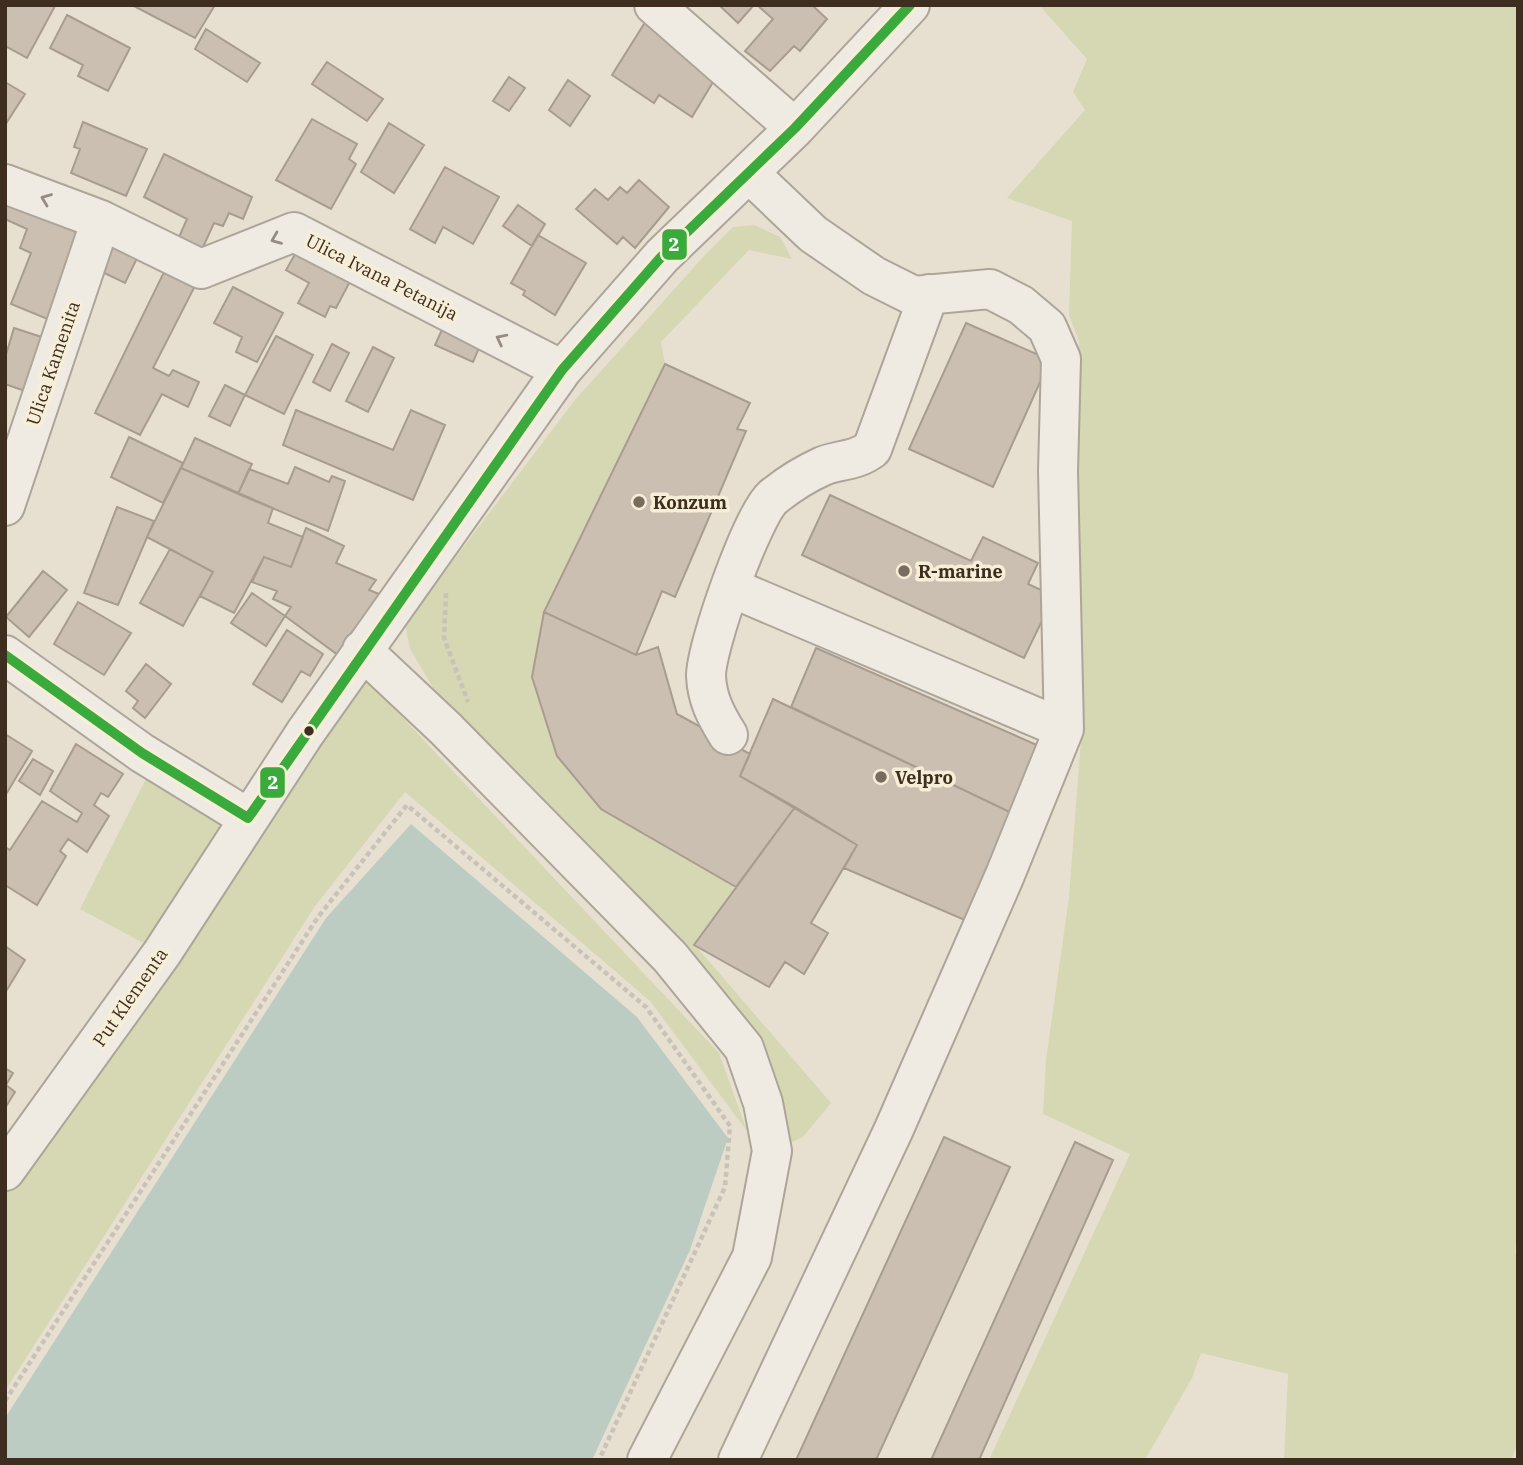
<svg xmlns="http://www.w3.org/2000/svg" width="1523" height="1465" font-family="'IBM Plex Serif',serif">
<rect width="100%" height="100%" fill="#e7e0d1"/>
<path fill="#d6d7b3" d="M1039 5H1518V1216L1515 1253H1518V1443L1511 1460H1284L1288 1374 1201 1353 1192 1378 1145 1460H989L1130 1154 1043 1114 1046 1060 1069 897 1082 726 1077 452 1079 341 1069 315 1072 221 1007 198 1085 110 1073 92 1087 59Z
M754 225 780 237 792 259 749 250 661 342 665 364 532 677 557 756 601 809 736 887 695 945 831 1103 803 1137 772 1151 744 1048 447 711 410 649 405 624 575 400 703 257 733 227Z
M366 679 719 1053 747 1131 650 1001 405 792 315 906 5 1391V1171L162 953 80 909 147 777 257 832Z"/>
<path fill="#bcccc2" d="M411 824 637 1017 728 1138 690 1250 592 1460H5V1418L326 918Z"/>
<path fill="#cbbfb2" stroke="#a89c90" stroke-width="2" d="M5 5 55 6 27 58 5 46Z
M132 5H215L195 38Z
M719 5H754L738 23Z
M757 5H812L827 19 800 51 794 46 770 71 745 51 773 19Z
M67 15 130 48 108 91 78 76 83 65 50 48Z
M649 16 719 72 692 117 659 95 654 103 612 75Z
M206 29 260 63 247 82 195 49Z
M327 62 383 99 367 121 312 84Z
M509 77 525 88 509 111 493 101Z
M568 80 590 96 570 126 549 110Z
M5 82 25 94 5 125Z
M312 119 357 144 349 159 356 164 331 209 276 180Z
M83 122 147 149 126 196 71 173 80 149 74 147Z
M389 123 424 145 394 193 361 172Z
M164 154 252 197 243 219 229 213 223 226 214 223 199 256 176 244 187 219 144 197Z
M445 167 499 197 473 244 443 227 435 243 410 229Z
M639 180 669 207 635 248 623 237 617 244 576 209 595 189 608 200 620 187 627 193Z
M5 189 84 222 65 265 77 271 57 323 11 304 31 253 20 248 27 229 5 219Z
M518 205 545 224 532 246 503 226Z
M111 234 141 250 125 283 96 269Z
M538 235 586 263 555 315 523 295 525 291 511 283Z
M302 242 355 272 336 308 330 306 325 317 298 303 309 283 286 270Z
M167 266 197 282 153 368 169 376 173 370 199 382 188 407 162 394 140 435 95 413Z
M233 287 283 313 257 362 236 352 242 337 214 323Z
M445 323 482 341 473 362 435 345Z
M966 323 1050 360 993 487 909 449Z
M14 328 60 343 42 397 5 384V358Z
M276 336 313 355 284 414 245 395Z
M332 344 349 353 330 391 313 382Z
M373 347 394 358 368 412 346 401Z
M665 364 750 403 737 429 746 431 675 597 662 591 636 655 544 612Z
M225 385 245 395 230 426 209 416Z
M296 410 393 450 411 410 445 425 413 500 283 445Z
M129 437 183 463 163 503 111 477Z
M195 438 252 464 238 494 181 468Z
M295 467 329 482 332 476 345 481 328 531 238 494 249 469 288 484Z
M181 468 273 508 268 523 303 537 291 567 264 557 234 613 200 596 213 572 147 537Z
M830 495 971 561 983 537 1038 563 1028 584 1054 596 1024 658 802 555Z
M117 507 154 521 118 605 84 593Z
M306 528 344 546 336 563 376 580 369 590 384 596 342 658 285 616 291 607 273 599 277 591 252 582 264 557 291 567Z
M170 549 213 572 183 626 140 603Z
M43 571 67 590 29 637 6 617Z
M252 593 285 616 266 646 231 623Z
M78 602 131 633 104 675 54 644Z
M544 612 636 655 658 647 677 714 750 754 740 776 795 807 736 887 601 809 557 756 532 677Z
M287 630 323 654 310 676 301 671 282 702 253 684Z
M816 648 1046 749 1016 815 791 707Z
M146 664 171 684 145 718 133 708 138 701 126 691Z
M773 699 1016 815 967 921 844 868 857 845 740 776Z
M5 734 32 751 5 796Z
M76 744 123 774 108 797 101 793 94 805 109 816 87 852 68 839 60 851 66 856 37 905 5 885V847L10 850 42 801 77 822 82 813 50 791Z
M33 759 53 771 40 795 19 781Z
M795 807 857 845 811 923 828 933 804 974 785 962 769 987 694 945Z
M5 946 25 960 5 993Z
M5 1068 13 1073 6 1085 15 1092 5 1108Z
M944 1137 1010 1167 876 1460H796Z
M1075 1142 1113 1160 979 1460H931Z"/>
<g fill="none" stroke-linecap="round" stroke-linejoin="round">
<defs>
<path id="minor" d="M654 5 795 128
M5 184 101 220 201 269 294 232 562 370
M5 506 101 220
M732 588 1064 729
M362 650 446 729 670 957 744 1048 763 1103 772 1151 752 1257 647 1460
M5 655 142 753 248 818
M728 735C716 716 707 699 706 676 706 646 752 516 773 497 788 485 805 474 823 466 841 459 854 462 872 449L929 294
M5 1171 162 953 305 733 562 370 662 256 795 128 910 5
M738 1460 894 1129 1005 875 1064 729 1058 471 1061 359 1047 327 1021 305 990 289 914 296 874 276 813 234 749 173"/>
</defs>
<use href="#minor" stroke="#ada599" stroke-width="42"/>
<path stroke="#c8c2b9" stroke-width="4.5" stroke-dasharray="5 3.5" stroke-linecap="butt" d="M446 593 444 638 468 702
M5 1401 318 917 407 805 646 1007 730 1126 725 1187 599 1460"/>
<use href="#minor" stroke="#efebe3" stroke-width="38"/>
<defs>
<path id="bus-1" d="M5 655 142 753 248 818 562 370 662 256 795 128 910 5"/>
</defs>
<use href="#bus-1" stroke="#f7eed8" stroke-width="16"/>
<use href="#bus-1" stroke="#3aaa3c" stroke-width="10"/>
</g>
<defs><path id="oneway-chevron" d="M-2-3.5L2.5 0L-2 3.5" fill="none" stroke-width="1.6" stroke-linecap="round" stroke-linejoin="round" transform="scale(1.75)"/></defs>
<g stroke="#968c82">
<use href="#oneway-chevron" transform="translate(46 199) rotate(-159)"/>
<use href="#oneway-chevron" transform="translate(276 239) rotate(158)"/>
<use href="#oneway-chevron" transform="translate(501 339) rotate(-153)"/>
</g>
<g fill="#786c5e" stroke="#f7eed8" stroke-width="2.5">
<circle cx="639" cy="502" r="7"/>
<circle cx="904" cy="571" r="7"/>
<circle cx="881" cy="777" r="7"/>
</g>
<circle fill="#3d2e20" stroke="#f7eed8" stroke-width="2.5" cx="309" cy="731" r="6"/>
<g text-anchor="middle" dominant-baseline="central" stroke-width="7" stroke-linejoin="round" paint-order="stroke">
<g font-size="18" fill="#3d2e20" stroke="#f7eed8">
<text transform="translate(382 277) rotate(27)">Ulica Ivana Petanija</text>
<text transform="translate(53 363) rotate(-71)">Ulica Kamenita</text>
<text transform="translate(130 997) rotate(-55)">Put Klementa</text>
</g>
<g font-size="18" font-weight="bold" fill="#3d2e20" stroke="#f7eed8" text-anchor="start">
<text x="653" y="502">Konzum</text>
<text x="918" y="571">R-marine</text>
<text x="895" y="777">Velpro</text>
</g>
</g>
<g stroke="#f7eed8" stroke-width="2.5">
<rect x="661" y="228" width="27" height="33" rx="7" fill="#3aaa3c"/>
<rect x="259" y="766" width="27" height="33" rx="7" fill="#3aaa3c"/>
</g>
<g font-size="19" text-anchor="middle" font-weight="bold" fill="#fff">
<text x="674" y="251">2</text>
<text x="273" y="789">2</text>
</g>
<rect width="1523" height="1465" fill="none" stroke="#3d2e20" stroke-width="14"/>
</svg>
